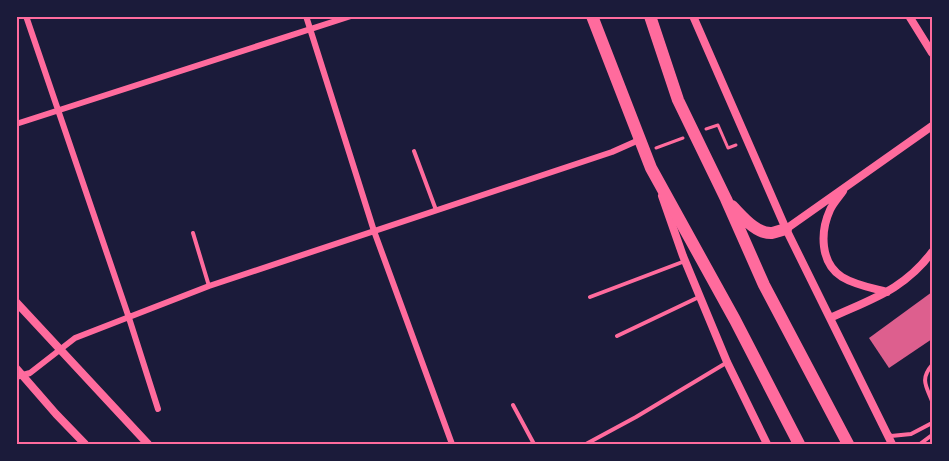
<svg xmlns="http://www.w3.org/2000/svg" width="949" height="461" font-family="'Open Sans',sans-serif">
<rect width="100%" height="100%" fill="#1b1b3a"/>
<path fill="#dd5f8e" d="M932 292V339L889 368 869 338Z"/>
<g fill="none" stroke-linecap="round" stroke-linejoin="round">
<path stroke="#ff6b9d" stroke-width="3" d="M706 129 718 125 728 148 736 145
M656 148 683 138"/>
<path stroke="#ff6b9d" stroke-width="4" d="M414 151 436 210
M193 233 209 286
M590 297 685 261
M617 336 699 297
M932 365C920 379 926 386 932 401
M513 405 534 444
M889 434 891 436 911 434 932 423
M586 444 636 417 726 363
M920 444 932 435"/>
<path stroke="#ff6b9d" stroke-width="6" d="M26 16 129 318 158 409
M306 16 374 231 452 444
M16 124 351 16
M16 377 30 373 75 338 209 286 612 152 639 140"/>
<path stroke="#ff6b9d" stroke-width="8" d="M693 16 786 229 892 444
M909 16 932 53
M843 191C839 197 833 203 830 210 820 232 820 263 842 277 855 285 872 288 887 292
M662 196 683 256 727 362 767 444
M786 229 932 126
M16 302 148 444
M830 318C871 299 904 290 932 252
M16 368 56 414 85 444"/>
<path stroke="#ff6b9d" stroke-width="12" d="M592 16 651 168 735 320 799 444
M650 16 678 100 726 199 764 285 848 444
M732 206C742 216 756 234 772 233 776 232 782 230 786 229"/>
</g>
<rect width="949" height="461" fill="none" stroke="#1b1b3a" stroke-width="36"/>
<rect x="18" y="18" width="913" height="425" fill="none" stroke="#ff6b9d" stroke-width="2"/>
</svg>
